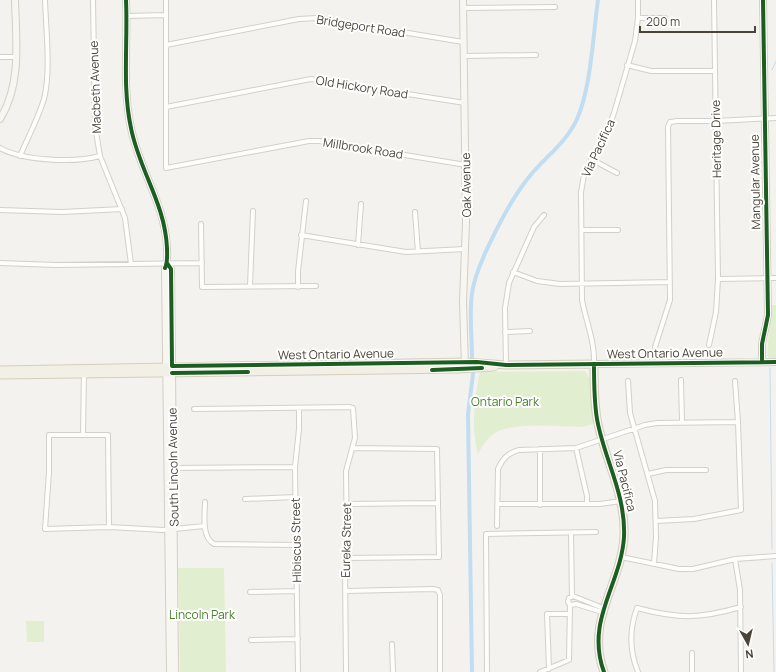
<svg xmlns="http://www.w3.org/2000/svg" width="776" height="672" font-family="Manrope,sans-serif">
<rect width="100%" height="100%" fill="#f4f2ee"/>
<path fill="#e1eecf" d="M771 305H776V358H769L767 356Z
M585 371 590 379 593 424 583 427C561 427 521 423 501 430 490 434 483 444 478 454 471 428 474 399 480 372Z
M178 568H224L226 672H180Z
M26 621H44V642H27Z"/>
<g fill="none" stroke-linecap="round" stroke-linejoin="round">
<path stroke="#c0ddf1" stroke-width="1" d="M772 70 776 61
M770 368 772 549
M772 563 774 672"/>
<path stroke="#c0ddf1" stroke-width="4" d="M472 357C472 336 469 314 472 293 476 264 510 200 529 177 544 158 567 142 577 119 591 88 593 35 598 0
M472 672 468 414 473 374"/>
<defs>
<path id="street" d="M93 0 95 126 100 156 125 218 131 264
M166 0V168L309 141H319L466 165
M463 8 555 7
M126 16 166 15
M638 18H665
M166 45 299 19 317 18 463 42
M463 56 536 55
M0 57H17
M627 65 651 71H715
M166 107 311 79 465 103
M0 148C23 161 75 163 100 156
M20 156C28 137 38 119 44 99 51 72 46 29 45 0
M591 159 617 173
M0 210 62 212 122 209
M415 212 418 252
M201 224 202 287 316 286
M582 230H618
M301 235 406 252 465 249
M358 245 361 204
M0 263 56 265 202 263
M513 272 537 281 560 284 670 282
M718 279 776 278
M250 286 253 211
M298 287V271L306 201
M505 332 530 331
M709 345 716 312 718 279 714 0
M655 347 670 300 668 127 670 122 677 121H716L776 118
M594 364C595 341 586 322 582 300L581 192 584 175 608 129 614 113 635 41 638 18V0
M506 365 505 308 509 283 534 227 544 215
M84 372 83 435H108L109 527
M681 380 682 421
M628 381 630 413 655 501 656 537 654 564
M194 409 349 407 353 408 355 438 346 471 347 545 345 567 346 672
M83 435H49V472L45 529 109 527 163 530 205 526
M576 448 587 496V504
M540 449V505
M171 468 295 467
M648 474 666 470H706
M245 499 295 497
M205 502C205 514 201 537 214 544L296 545
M347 504 438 503
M498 504H600L621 501
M656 521 694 519 741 510 738 422 735 381
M497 526 498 469C503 458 508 453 519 450L576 448 645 425 657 423 738 422
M571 533 572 596
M621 557 679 569H693L735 559 776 556
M345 558 439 557 437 449 353 448
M735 559 740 590 741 672
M346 591 433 589 438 590 440 595V672
M250 592 297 591
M576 604 570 605 568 602 569 598 573 596 603 608
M576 604 602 612
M251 640 298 639
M392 644 393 672
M549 669 547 614H568
M298 672 295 467 299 429V408
M487 672 486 534 596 532
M540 672 569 660 570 605
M638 672C629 650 629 630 637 608 679 619 699 619 741 607
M692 672V653"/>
<path id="secondary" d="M126 0C128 42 122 87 131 128 139 170 165 203 167 248 167 255 168 262 165 269L170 672
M463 0 466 222 463 302 465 366
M0 119C22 84 16 39 15 0
M167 263 171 269 175 672
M762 362V344L768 315 763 0
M594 364 776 362"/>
<path id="primary" d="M0 370 465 362 506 365 594 364C594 382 594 401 597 419 604 459 626 494 624 537 621 585 585 620 604 672
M0 375 459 369 494 367"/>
</defs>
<use href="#street" stroke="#d2d0cb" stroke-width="6"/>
<use href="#secondary" stroke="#d3cfc5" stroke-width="8"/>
<use href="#primary" stroke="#d6cebb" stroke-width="9"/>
<use href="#street" stroke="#fdfdfc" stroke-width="4"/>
<use href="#secondary" stroke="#f7f6f1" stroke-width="6"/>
<use href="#primary" stroke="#f2efe6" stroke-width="7"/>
<defs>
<path id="cycleway" d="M126 0C128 42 122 87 131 128 139 170 165 203 167 248 167 255 168 262 165 268
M167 263 171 269 172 366 477 362 506 365 776 362
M762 362V344L768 315 763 0
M594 364C594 382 594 401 597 419 604 459 626 494 624 537 621 585 585 620 604 672
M432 370 482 368
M172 373 248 372"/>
</defs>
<use href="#cycleway" stroke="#fff" stroke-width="6"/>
<use href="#cycleway" stroke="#1b5e20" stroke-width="4"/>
</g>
<g text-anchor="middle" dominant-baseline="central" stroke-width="4" stroke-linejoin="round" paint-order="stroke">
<g font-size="12" fill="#4b4439" stroke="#fff">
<text transform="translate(361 26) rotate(9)">Bridgeport Road</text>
<text transform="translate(95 87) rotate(-92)">Macbeth Avenue</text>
<text transform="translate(362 87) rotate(9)">Old Hickory Road</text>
<text transform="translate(716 139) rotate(-91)">Heritage Drive</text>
<text transform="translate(363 148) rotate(9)">Millbrook Road</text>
<text transform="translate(598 148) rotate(-65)">Via Pacifica</text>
<text transform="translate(755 182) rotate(-91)">Mangular Avenue</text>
<text transform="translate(466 185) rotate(-91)">Oak Avenue</text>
<text transform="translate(665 353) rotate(-1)">West Ontario Avenue</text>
<text transform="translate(336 354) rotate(-1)">West Ontario Avenue</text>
<text transform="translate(173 467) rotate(-91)">South Lincoln Avenue</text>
<text transform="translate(625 481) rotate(76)">Via Pacifica</text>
<text transform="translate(296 540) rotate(-91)">Hibiscus Street</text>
<text transform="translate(346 540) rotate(-89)">Eureka Street</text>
</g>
<g font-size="12" fill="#4a7f2a" stroke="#fff">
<text x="505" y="401">Ontario Park</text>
<text x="202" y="614">Lincoln Park</text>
</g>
</g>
<g transform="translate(748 644) rotate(172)" stroke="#ffffff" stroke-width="3" paint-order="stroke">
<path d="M0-3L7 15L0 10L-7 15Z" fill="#4b4439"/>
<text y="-6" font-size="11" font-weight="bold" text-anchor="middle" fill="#4b4439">N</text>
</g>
<path d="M640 26v6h115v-6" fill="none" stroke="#4b4439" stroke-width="2"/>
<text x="646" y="26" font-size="12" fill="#4b4439" stroke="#ffffff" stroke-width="3" paint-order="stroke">200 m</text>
</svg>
